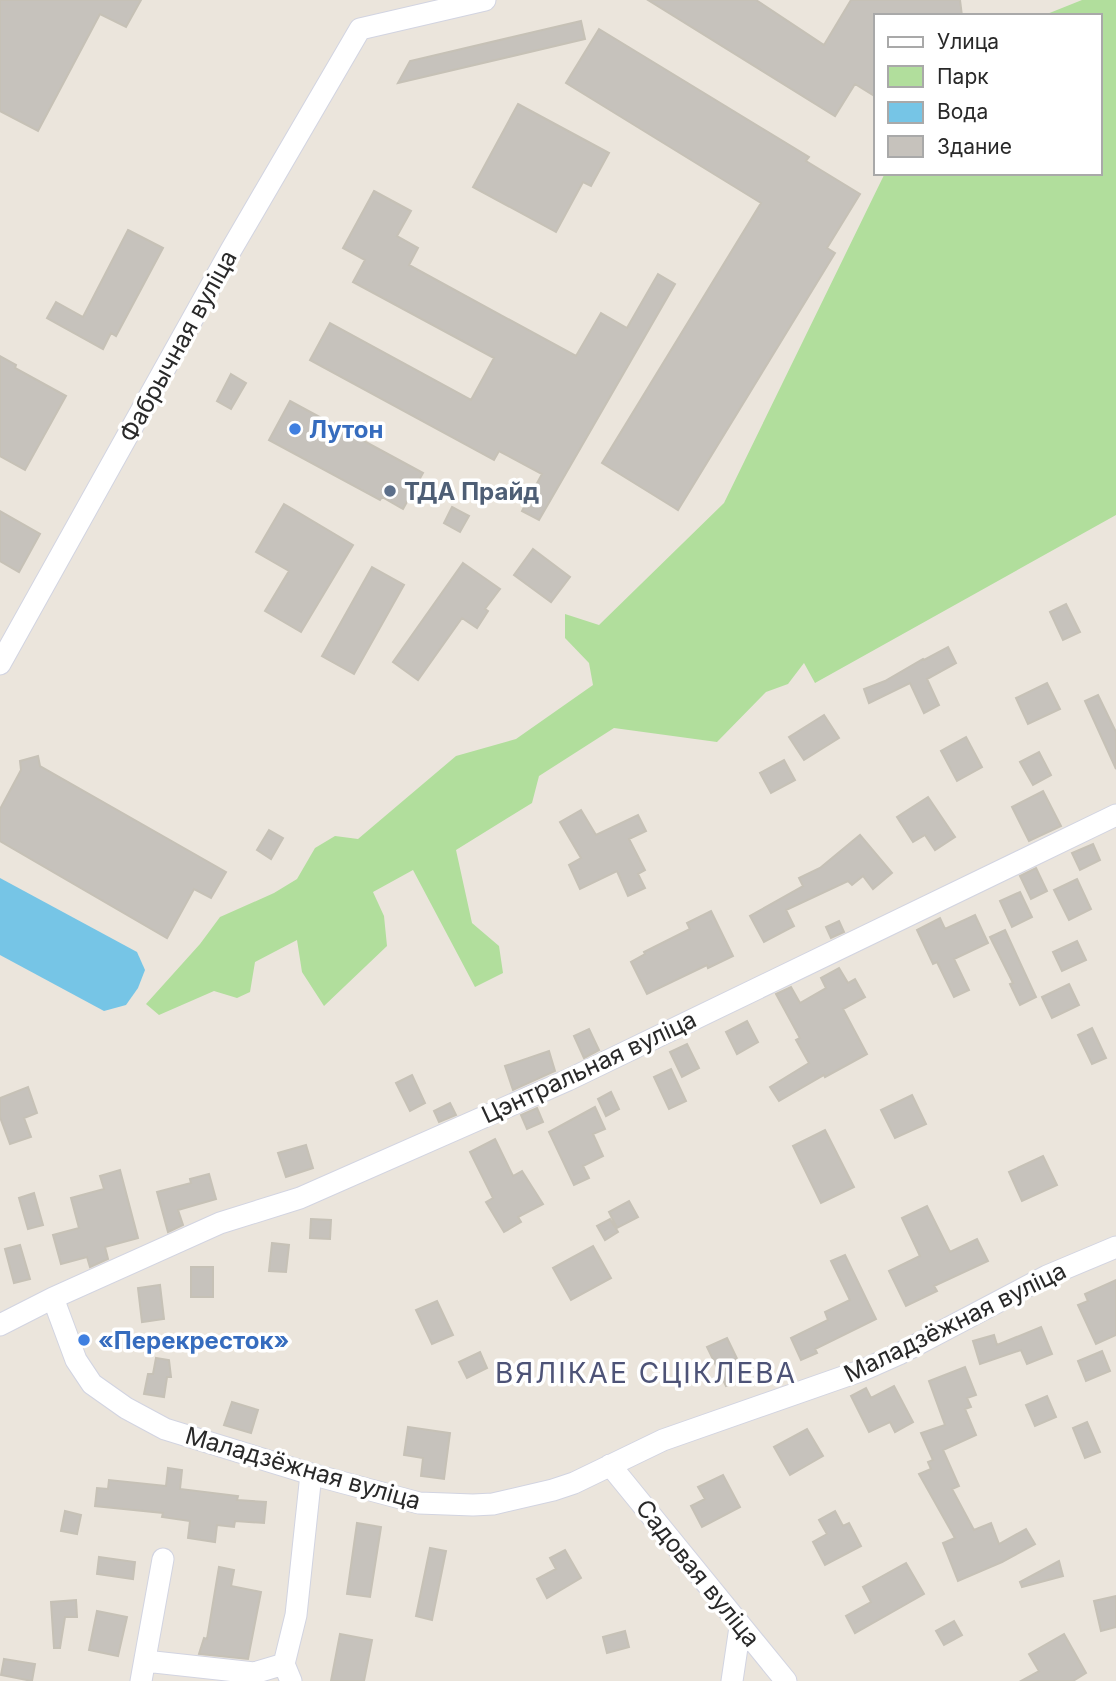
<svg xmlns="http://www.w3.org/2000/svg" width="1116" height="1681" font-family="Inter,sans-serif">
<rect width="100%" height="100%" fill="#ebe5dc"/>
<path fill="#b1de9c" d="M1082 0H1116V515L815 683 804 663 788 684 766 692 717 742 614 728 539 776 532 803 456 850 472 923 499 946 503 973 475 987 413 870 373 892 384 916 387 946 324 1006 302 972 297 940 255 962 250 992 237 998 214 991 159 1015 146 1004 200 944 220 917 274 893 297 879 315 848 335 836 358 839 456 756 516 739 593 685 589 663 565 638V614L599 625 724 503 885 173H1100V16H1042Z"/>
<path fill="#76c5e6" d="M0 878 137 952 145 970 138 988 126 1005 104 1011 0 955Z"/>
<path fill="#c6c2bc" stroke="#c6c1b6" stroke-width="2" d="M0 0H141L126 27 100 14 38 131 0 111Z
M648 0H756L824 45 851 0H960L962 16H876V97L855 84 835 116Z
M581 21 585 39 398 83 410 61Z
M599 29 809 157 806 161 860 194 827 248 835 253 678 510 602 463 761 203 566 83Z
M518 104 609 153 591 186 583 182 556 232 473 187Z
M374 191 411 211 397 236 418 248 409 265 576 356 601 313 627 328 658 274 675 284 539 520 522 511 542 474 499 451 494 460 310 360 330 323 471 400 494 358 353 282 365 260 343 248Z
M128 230 163 248 116 336 111 333 103 349 47 318 56 302 83 317Z
M0 356 16 365 15 368 66 396 25 470 0 456Z
M231 374 246 383 231 409 217 401Z
M290 401 423 473 403 509 382 497 380 500 269 440Z
M284 504 353 545 301 632 265 611 289 571 256 552Z
M452 507 469 516 460 532 444 523Z
M0 511 40 534 19 572 0 561Z
M533 549 570 577 551 602 514 575Z
M463 563 500 589 485 609 488 611 477 628 462 618 418 680 393 662Z
M372 567 404 585 354 674 322 656Z
M1066 604 1080 632 1063 640 1050 612Z
M948 647 956 663 927 679 939 705 924 713 910 683 869 703 864 689 885 681 923 659 924 660Z
M1047 683 1060 709 1028 724 1016 698Z
M1098 695 1116 732V769L1085 701Z
M824 715 839 738 804 760 789 737Z
M966 737 982 767 957 781 941 751Z
M1039 752 1051 775 1033 785 1020 762Z
M38 756 40 766 226 872 211 898 194 889 167 938 0 841V809L21 770 20 761Z
M784 760 795 780 771 793 760 773Z
M1043 791 1061 826 1029 841 1012 807Z
M928 797 955 837 935 850 925 835 913 842 897 817Z
M581 810 596 835 638 815 646 831 629 839 645 870 638 874 645 888 628 896 617 871 580 889 569 865 581 858 560 822Z
M269 830 283 838 271 859 257 850Z
M860 835 892 873 873 889 863 876 852 885 848 881 786 910 794 926 764 942 750 916 803 886 799 878 820 868Z
M1093 844 1100 860 1080 870 1072 853Z
M1036 868 1047 891 1031 899 1020 876Z
M1077 879 1091 909 1069 920 1054 890Z
M1020 892 1032 917 1012 927 1000 901Z
M711 911 733 956 708 968 707 965 647 994 631 962 645 954 644 952 690 929 687 923Z
M975 915 988 943 954 959 969 990 954 997 937 962 933 964 917 930 940 918 945 929Z
M839 921 844 932 831 938 826 927Z
M1005 930 1036 997 1020 1005 1010 984 1013 983 990 937Z
M1077 941 1086 960 1062 971 1053 952Z
M839 968 848 983 855 979 865 997 843 1009 867 1054 825 1077 824 1075 779 1101 770 1087 809 1063 796 1040 800 1038 776 994 791 987 800 1003 826 988 821 978Z
M1069 984 1079 1005 1052 1018 1042 997Z
M747 1021 758 1042 737 1054 726 1032Z
M1092 1028 1106 1058 1092 1064 1078 1035Z
M589 1029 599 1050 584 1058 574 1036Z
M687 1044 699 1068 682 1077 670 1052Z
M549 1051 555 1071 513 1090 505 1066Z
M671 1069 686 1101 669 1109 654 1077Z
M412 1075 425 1103 410 1111 396 1083Z
M28 1087 37 1113 24 1118 31 1137 10 1144 0 1117V1098Z
M611 1092 619 1109 606 1116 598 1099Z
M912 1095 926 1124 895 1138 881 1110Z
M450 1103 456 1115 439 1122 434 1111Z
M595 1107 605 1129 593 1134 603 1156 583 1166 589 1178 574 1185 549 1132Z
M537 1108 543 1122 527 1129 521 1115Z
M825 1130 854 1187 821 1203 793 1146Z
M495 1139 513 1176 522 1171 543 1204 518 1217 521 1222 504 1232 486 1202 493 1198 470 1152Z
M306 1145 313 1168 286 1177 278 1153Z
M1043 1156 1057 1185 1022 1201 1009 1172Z
M120 1170 138 1238 105 1247 108 1259 90 1267 87 1257 61 1264 53 1235 79 1228 71 1198 104 1189 100 1176Z
M209 1174 216 1199 178 1210 183 1225 168 1232 157 1192 191 1183 190 1179Z
M34 1193 43 1225 28 1229 19 1198Z
M629 1201 638 1217 617 1228 609 1212Z
M927 1206 950 1252 977 1239 988 1261 934 1286 937 1291 906 1306 889 1271 920 1256 902 1218Z
M311 1219 331 1220 330 1239 310 1238Z
M610 1219 618 1232 605 1240 597 1226Z
M272 1243 289 1245 286 1272 269 1271Z
M20 1245 30 1279 14 1283 5 1249Z
M593 1246 611 1278 571 1300 553 1268Z
M845 1255 876 1319 815 1349 817 1353 801 1360 791 1338 828 1320 825 1312 850 1300 831 1261Z
M191 1267H213V1297H191Z
M1116 1280V1335L1096 1344 1078 1305 1088 1301 1085 1294Z
M160 1285 164 1319 142 1322 138 1288Z
M437 1301 453 1335 432 1344 416 1310Z
M1041 1327 1052 1354 1027 1364 1021 1350 980 1364 973 1341 994 1335 997 1345Z
M727 1338 746 1377 726 1386 707 1347Z
M1102 1351 1110 1371 1086 1381 1078 1361Z
M480 1352 487 1368 467 1378 459 1362Z
M156 1358 169 1360 171 1377H167L164 1397 144 1394 148 1374H153Z
M965 1367 976 1395 967 1398 971 1407 965 1409 976 1435 943 1450 959 1486 952 1489 974 1530 991 1523 999 1544 1026 1529 1035 1544 1002 1562 958 1581 943 1543 955 1538 919 1474 931 1469 928 1462 933 1460 921 1433 945 1425 929 1381Z
M894 1386 913 1422 895 1432 890 1422 869 1432 851 1396 866 1388 871 1398Z
M1047 1396 1056 1417 1035 1426 1026 1405Z
M232 1402 258 1410 251 1433 224 1425Z
M1087 1422 1100 1452 1085 1458 1073 1428Z
M408 1427 450 1433 444 1479 421 1476 423 1458 404 1455Z
M807 1429 823 1456 790 1475 774 1447Z
M168 1468 182 1470 180 1489 238 1496 237 1500 266 1502 264 1523 235 1521 234 1527 217 1525 215 1542 188 1538 190 1521 162 1517 163 1513 95 1506 97 1488 108 1489 109 1480 166 1486Z
M723 1475 740 1507 702 1527 691 1506 705 1499 698 1487Z
M65 1511 81 1515 77 1534 61 1531Z
M835 1511 843 1526 849 1523 861 1546 825 1565 813 1542 827 1534 819 1520Z
M357 1523 381 1527 370 1597 347 1594Z
M430 1548 446 1551 432 1620 416 1616Z
M565 1550 581 1578 547 1598 537 1579 556 1569 550 1558Z
M99 1557 135 1562 133 1579 97 1574Z
M1059 1561 1063 1576 1022 1587 1020 1582Z
M906 1563 924 1594 855 1633 846 1616 871 1602 863 1587Z
M219 1567 234 1570 231 1586 261 1592 248 1659 199 1654 204 1638 207 1639Z
M1116 1596V1627L1101 1631 1094 1601Z
M76 1600 77 1617H65L60 1648H54L51 1602Z
M97 1611 127 1617 118 1656 89 1650Z
M954 1621 962 1635 944 1645 936 1631Z
M625 1631 629 1647 607 1653 603 1637Z
M340 1634 372 1640 364 1681H331Z
M1064 1634 1086 1673 1073 1681H1021L1039 1671 1029 1654Z
M4 1659 35 1664 32 1681 1 1675Z"/>
<g fill="none" stroke-linecap="round" stroke-linejoin="round">
<defs>
<path id="street" d="M0 664 231 250 360 29 485 0
M53 1298 76 1360 92 1384 126 1408 165 1429 311 1474 419 1503 473 1505 493 1504 553 1490 574 1483 663 1440 863 1370 899 1354 1047 1276 1116 1247
M0 1325 53 1298 220 1223 300 1198 568 1080 1116 815
M610 1465 786 1681
M145 1661 254 1673 284 1664
M141 1681 163 1559
M291 1681 284 1664 296 1615 311 1474
M732 1681 740 1627"/>
</defs>
<use href="#street" stroke="#d2d4e1" stroke-width="23"/>
<use href="#street" stroke="#fff" stroke-width="21"/>
</g>
<g fill="#3f7fe0" stroke="#fff" stroke-width="2.5">
<circle cx="295" cy="429" r="7"/>
<circle cx="84" cy="1340" r="7"/>
</g>
<circle fill="#5c6f8a" stroke="#fff" stroke-width="2.5" cx="390" cy="491" r="7"/>
<g text-anchor="middle" dominant-baseline="central" stroke-width="7" stroke-linejoin="round" paint-order="stroke">
<g font-size="24" fill="#292929" stroke="#fff">
<text transform="translate(178 346) rotate(-61)">Фабрычная вуліца</text>
<text transform="translate(589 1067) rotate(-25)">Цэнтральная вуліца</text>
<text transform="translate(955 1322) rotate(-26)">Маладзёжная вуліца</text>
<text transform="translate(303 1468) rotate(16)">Маладзёжная вуліца</text>
<text transform="translate(698 1573) rotate(51)">Садовая вуліца</text>
</g>
<g font-size="24" font-weight="bold" fill="#366cbe" stroke="#fff" text-anchor="start">
<text x="309" y="429">Лутон</text>
<text x="98" y="1340">«Перекресток»</text>
</g>
<g font-size="24" font-weight="bold" fill="#4e5e75" stroke="#fff" text-anchor="start">
<text x="404" y="491">ТДА Прайд</text>
</g>
<g font-size="28" letter-spacing="2" fill="#4d5377" stroke="#fff">
<text x="646" y="1373">ВЯЛІКАЕ СЦІКЛЕВА</text>
</g>
</g>
<rect x="874" y="14" width="228" height="161" fill="#ffffff" stroke="#a9a9a9" stroke-width="2"/>
<rect x="888" y="37" width="35" height="10" fill="#ffffff" stroke="#a9a9a9" stroke-width="2"/>
<text x="937" y="49" font-size="21" fill="#292929">Улица</text>
<rect x="888" y="66" width="35" height="21" fill="#b1de9c" stroke="#a9a9a9" stroke-width="2"/>
<text x="937" y="84" font-size="21" fill="#292929">Парк</text>
<rect x="888" y="102" width="35" height="21" fill="#76c5e6" stroke="#a9a9a9" stroke-width="2"/>
<text x="937" y="119" font-size="21" fill="#292929">Вода</text>
<rect x="888" y="136" width="35" height="21" fill="#c6c2bc" stroke="#a9a9a9" stroke-width="2"/>
<text x="937" y="154" font-size="21" fill="#292929">Здание</text>
</svg>
